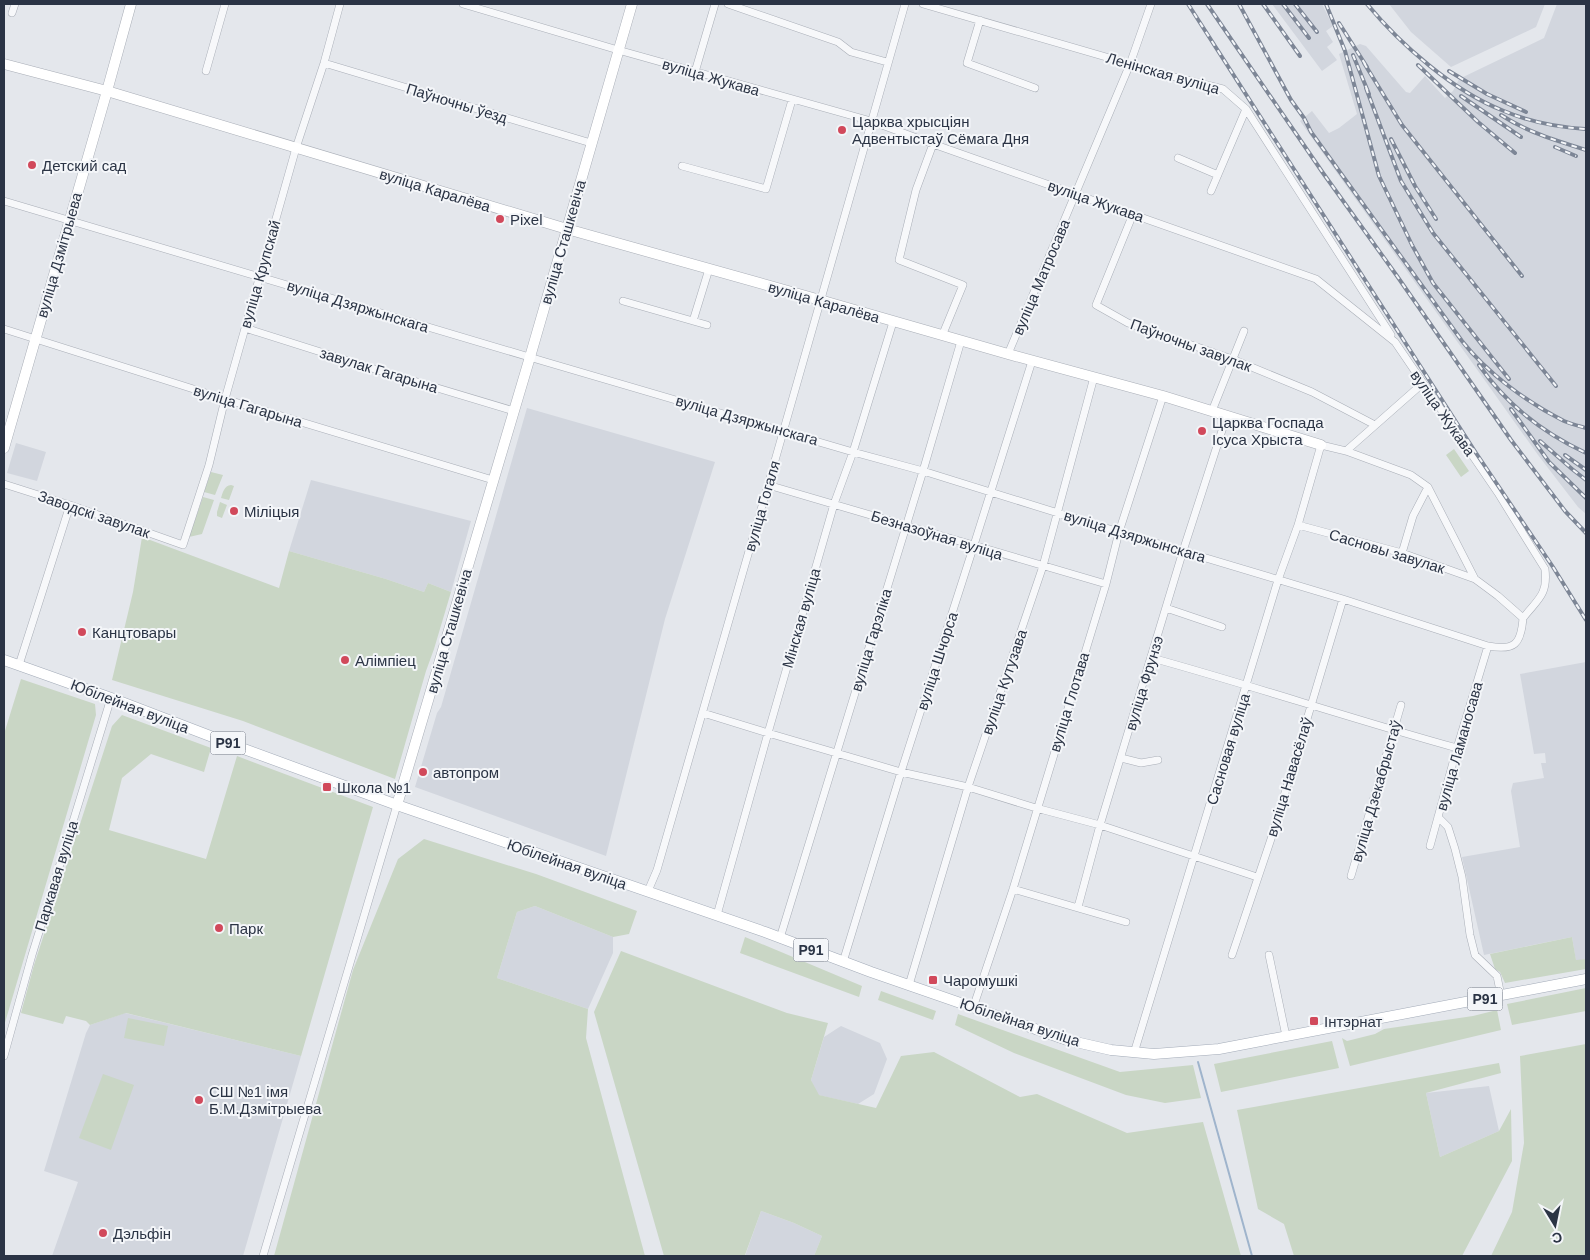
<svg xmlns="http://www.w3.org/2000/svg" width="1590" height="1260" font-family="Helvetica,sans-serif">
<rect width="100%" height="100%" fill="#e4e7ec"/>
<path fill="#d2d6de" d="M1272 4H1322L1333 26 1326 31 1333 42 1327 47 1337 60 1322 71Z
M1389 4H1545L1536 27 1451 67 1411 32Z
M1557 4H1586V514L1578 507 1538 455 1300 121 1312 111 1329 133 1339 128 1357 114 1339 54 1360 44 1366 46 1406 92 1410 93 1425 76 1445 98 1453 91 1459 79 1544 38Z
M527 408 715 462 665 619 606 856 415 787 437 713 441 707Z
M16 443 46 452 37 481 7 473Z
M311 480 471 521 451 592 428 583 424 592 386 579 289 551Z
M1586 662V959L1576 961 1572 937 1484 955 1462 857 1520 847 1511 791 1513 783 1544 778 1541 763H1546L1545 753 1534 754 1520 674Z
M535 906 613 937V953L588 1009 497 978 517 912Z
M125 1013 301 1056 243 1256H52L78 1182 44 1171 86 1033 90 1025Z
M841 1026 880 1043 887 1059 874 1094 858 1104 818 1095 811 1080 824 1037Z
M1489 1086 1499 1131 1440 1157 1426 1093Z
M761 1211 794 1223 822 1236 814 1256H745Z"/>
<path fill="#c9d6c5" d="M1454 449 1469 471 1461 477 1446 455Z
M211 472 223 475 215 495 204 492Z
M231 485 234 486 229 500 221 498C223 492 224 486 231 485Z
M203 497 214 500 202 534 189 537Z
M220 502 227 505 222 518 217 516V512Z
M142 537 279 588 289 551 386 579 424 592 428 583 451 592 434 649 426 671 395 779 243 721 112 680 133 592Z
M21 679 95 704 96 715 4 1026V734Z
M122 715 211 748 204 772 151 754 122 778 109 830 206 859 237 756 373 807 301 1056 126 1013 90 1025 86 1021 66 1016 63 1024 21 1013 34 965 112 726Z
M424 839 536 874 637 911 629 934 613 937 535 906 517 912 497 978 588 1009 586 1038 645 1256H274L353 970 398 859Z
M745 937 862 986 859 997 740 953Z
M1572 937 1576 960 1586 959V969L1505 983 1500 972 1495 969 1490 954Z
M621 951 787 1013 828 1023 811 1080 819 1095 876 1108 901 1056 934 1052 1020 1097 1037 1094 1127 1133 1203 1122 1241 1256H814L822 1236 794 1223 761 1211 745 1255 747 1256H664L594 1012Z
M1586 988V1011L1512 1025 1507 1004Z
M881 991 936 1011 933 1020 878 1000Z
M1497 1010 1501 1030 1350 1066 1342 1038 1347 1041 1375 1034 1384 1029 1473 1016Z
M958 1014 1120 1072 1193 1065 1201 1098 1165 1103 1126 1095 1014 1053 955 1025Z
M128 1018 168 1026 164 1046 124 1038Z
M1332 1041 1339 1068 1221 1092 1214 1064Z
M1586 1044V1256H1491L1512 1212 1524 1143 1520 1056Z
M1499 1063 1501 1073 1426 1093 1440 1157 1499 1131 1511 1109 1512 1161 1462 1256H1294L1284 1224 1258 1209 1237 1110Z
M103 1074 134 1085 111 1150 79 1138Z"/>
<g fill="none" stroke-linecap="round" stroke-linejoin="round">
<path stroke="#9fb4cc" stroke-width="2" d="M1198 1062 1252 1256"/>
<defs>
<path id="street" d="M463 4 618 50 871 121 933 144 1316 279 1395 342 1498 493 1545 569C1548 595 1538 599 1523 618
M728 4 838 42 851 52 887 62
M923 4 1175 77 1223 89 1246 109 1391 335
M12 13 15 4
M980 20 967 63 1035 88
M324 63 591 143
M206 71 225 4
M695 72 715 4
M933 144 916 190 899 260 963 285 942 336
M1178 158 1218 175
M682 166 766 189 792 100
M1211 191 1246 109
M4 201 546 362 853 452 923 471 1119 532 1343 599 1488 646C1515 651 1521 644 1523 618L1498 596 1475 579 1428 487 1411 475 1346 451 1321 445 1298 525 1278 580 1134 1053
M1133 214 1096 305 1128 323 1232 359 1312 392 1375 425
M623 301 707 325
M693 321 709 269
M245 328 384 372 514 411
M4 329 225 399 493 480
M1008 354 1130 64 1151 4
M1212 411 1244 331
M1346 451 1422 384
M4 484 70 505 183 545 209 465 225 399 296 148 324 63 340 4
M768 485 1106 584
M1298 525 1402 553 1475 579
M1402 553 1413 516 1428 487
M1166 608 1222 627
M1152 658C1254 686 1355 720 1457 748
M19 665 70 505
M703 713 768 733 901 772 968 787 1036 808 1100 825 1257 877
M1121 758 1141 763 1158 760
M1438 817 1448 827 1455 849 1462 877 1470 935 1475 955 1497 976 1501 996
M1430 846 1457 748 1488 646
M1351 876 1401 705
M1013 889 1126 922
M648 891 657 870 768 485 905 4
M1078 907 1100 825 1183 551 1227 415
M717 915 768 733 834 504 853 452 893 322
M780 938 923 471 961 341
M1232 955 1272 836 1343 599
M1269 955 1286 1036
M843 962 901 772 974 545 1032 361
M909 985 968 787 1043 566 1094 377
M973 1008 1013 889 1106 584 1119 532 1163 396
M4 1056 32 955 111 698
M263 1256 397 805"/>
<path id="secondary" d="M4 64 107 91 567 229 820 300 1008 354 1163 396 1321 445
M4 448 107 91 131 4
M397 805 530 357 632 4"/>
<path id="primary" d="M4 660 111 698 244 749 397 805 765 932 871 972 1067 1040 1111 1050 1154 1054 1219 1049 1586 979"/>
</defs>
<use href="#street" stroke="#a9aeb7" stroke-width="8"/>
<use href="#secondary" stroke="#a9aeb7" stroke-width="11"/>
<use href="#primary" stroke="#a3abb8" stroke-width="11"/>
<use href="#street" stroke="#f7f8fa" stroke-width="7"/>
<use href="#secondary" stroke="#fff" stroke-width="10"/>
<use href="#primary" stroke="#fff" stroke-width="10"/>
<defs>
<path id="rail" d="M1188 4 1476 453 1553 567 1586 620
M1207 4 1323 173 1397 276 1511 440 1565 511 1586 533
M1239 4 1291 100 1304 118 1311 132 1462 341C1487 373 1528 403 1564 421 1571 424 1579 426 1586 428
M1263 4 1300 56
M1283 4 1309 38
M1295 4 1317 32
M1326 4 1345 51 1379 176 1412 245 1433 283 1509 379
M1367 4C1400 44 1454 92 1504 111 1530 122 1557 127 1585 129
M1339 23 1367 67
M1353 55 1369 94
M1364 63 1402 125 1522 276
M1418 65 1478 122 1515 153
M1449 71 1487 94 1526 112
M1366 88 1401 181 1433 233 1556 386
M1461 96 1521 137
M1501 115C1527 132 1557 141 1586 150
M1391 139 1415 186 1436 219
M1555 147 1576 156
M1479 365C1506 404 1543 433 1586 453
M1511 409 1549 462 1586 498
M1540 441 1572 469 1586 480
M1565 455 1586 470"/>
</defs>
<use href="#rail" stroke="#7d8696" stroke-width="4"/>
<use href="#rail" stroke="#f4f6f9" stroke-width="2" stroke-dasharray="5.5" stroke-linecap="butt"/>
</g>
<g fill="#d1495b" stroke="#f4f6f9" stroke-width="2">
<circle cx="842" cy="130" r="5"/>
<circle cx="32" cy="165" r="5"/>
<circle cx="500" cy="219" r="5"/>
<circle cx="1202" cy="431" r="5"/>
<circle cx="234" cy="511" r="5"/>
<circle cx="82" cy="632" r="5"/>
<circle cx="345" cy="660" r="5"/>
<circle cx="423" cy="772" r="5"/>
<rect x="322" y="782" width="10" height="10" rx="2.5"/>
<circle cx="219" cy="928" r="5"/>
<rect x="928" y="975" width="10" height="10" rx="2.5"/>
<rect x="1309" y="1016" width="10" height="10" rx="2.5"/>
<circle cx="199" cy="1100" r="5"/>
<circle cx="103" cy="1233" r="5"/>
</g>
<g text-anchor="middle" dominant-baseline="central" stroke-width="4" stroke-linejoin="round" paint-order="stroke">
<g fill="#f4f6f9" stroke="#676e7b" stroke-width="1">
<rect x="210.5" y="731.5" width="35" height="23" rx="4"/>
<rect x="793.5" y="938.5" width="35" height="23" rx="4"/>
<rect x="1467.5" y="987.5" width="35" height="23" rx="4"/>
</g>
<g font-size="14" font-weight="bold" fill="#2b3445">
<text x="228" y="743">Р91</text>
<text x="811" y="950">Р91</text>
<text x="1485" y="999">Р91</text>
</g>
<g font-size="15" fill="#2b3445" stroke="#f4f6f9">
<text transform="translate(1163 73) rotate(16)">Ленінская вуліца</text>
<text transform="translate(711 77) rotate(16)">вуліца Жукава</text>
<text transform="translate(457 103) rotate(17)">Паўночны ўезд</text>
<text transform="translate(435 190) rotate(17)">вуліца Каралёва</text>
<text transform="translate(1096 201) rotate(19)">вуліца Жукава</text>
<text transform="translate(563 242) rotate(-74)">вуліца Сташкевіча</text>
<text transform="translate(59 255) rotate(-74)">вуліца Дзмітрыева</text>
<text transform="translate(260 274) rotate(-74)">вуліца Крупскай</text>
<text transform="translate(1041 277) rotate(-67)">вуліца Матросава</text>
<text transform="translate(824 302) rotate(16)">вуліца Каралёва</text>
<text transform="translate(358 306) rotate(17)">вуліца Дзяржынскага</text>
<text transform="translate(1191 345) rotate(20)">Паўночны завулак</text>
<text transform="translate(379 370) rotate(17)">завулак Гагарына</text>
<text transform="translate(248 406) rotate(17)">вуліца Гагарына</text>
<text transform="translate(1443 413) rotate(55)">вуліца Жукава</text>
<text transform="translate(747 420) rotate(16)">вуліца Дзяржынскага</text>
<text transform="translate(762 506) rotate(-74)">вуліца Гогаля</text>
<text transform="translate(94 514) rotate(19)">Заводскі завулак</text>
<text transform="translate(937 535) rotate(17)">Безназоўная вуліца</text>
<text transform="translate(1135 536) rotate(17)">вуліца Дзяржынскага</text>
<text transform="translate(1387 551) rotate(17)">Сасновы завулак</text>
<text transform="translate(801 618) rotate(-74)">Мінская вуліца</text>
<text transform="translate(449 631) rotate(-74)">вуліца Сташкевіча</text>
<text transform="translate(871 640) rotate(-73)">вуліца Гарэліка</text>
<text transform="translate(937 661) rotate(-72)">вуліца Шчорса</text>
<text transform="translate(1004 682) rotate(-71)">вуліца Кутузава</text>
<text transform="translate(1144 683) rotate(-73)">вуліца Фрунзэ</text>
<text transform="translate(1069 702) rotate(-73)">вуліца Глотава</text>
<text transform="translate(130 706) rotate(21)">Юбілейная вуліца</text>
<text transform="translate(1459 746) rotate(-74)">вуліца Ламаносава</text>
<text transform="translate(1228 749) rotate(-73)">Сасновая вуліца</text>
<text transform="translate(1289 777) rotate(-73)">вуліца Навасёлаў</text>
<text transform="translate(1376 791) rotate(-74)">вуліца Дзекабрыстаў</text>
<text transform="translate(567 864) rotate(19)">Юбілейная вуліца</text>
<text transform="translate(56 876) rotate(-73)">Паркавая вуліца</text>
<text transform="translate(1020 1022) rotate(18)">Юбілейная вуліца</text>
</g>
<g font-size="15" fill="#2b3445" stroke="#f4f6f9" text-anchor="start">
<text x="852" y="121">Царква хрысціян<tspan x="852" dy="17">Адвентыстаў Сёмага Дня</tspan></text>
<text x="42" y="165">Детский сад</text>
<text x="510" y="219">Pixel</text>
<text x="1212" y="422">Царква Госпада<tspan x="1212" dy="17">Ісуса Хрыста</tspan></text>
<text x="244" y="511">Міліцыя</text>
<text x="92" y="632">Канцтовары</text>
<text x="355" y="660">Алімпіец</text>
<text x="433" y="772">автопром</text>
<text x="337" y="787">Школа №1</text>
<text x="229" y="928">Парк</text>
<text x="943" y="980">Чаромушкі</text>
<text x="1324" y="1021">Інтэрнат</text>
<text x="209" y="1091">СШ №1 імя<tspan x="209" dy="17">Б.М.Дзмітрыева</tspan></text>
<text x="113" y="1233">Дэльфін</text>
</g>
</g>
<rect width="1590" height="1260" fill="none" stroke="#2b3445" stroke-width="10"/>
<g transform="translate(1555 1225) rotate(170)" stroke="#f4f6f9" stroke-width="4" paint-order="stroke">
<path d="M0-4L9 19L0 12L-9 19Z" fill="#2b3445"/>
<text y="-8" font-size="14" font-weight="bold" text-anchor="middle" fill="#2b3445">С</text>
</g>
</svg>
